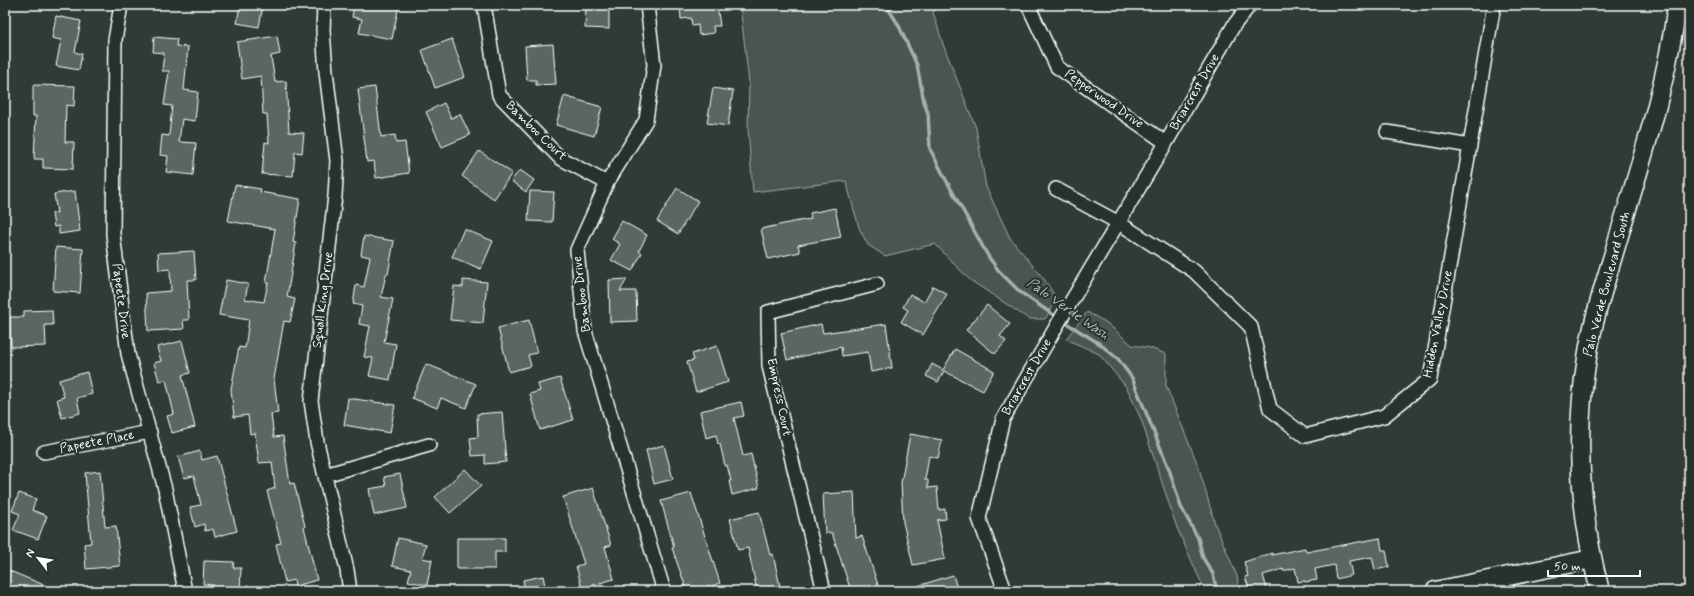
<svg xmlns="http://www.w3.org/2000/svg" width="1694" height="596" font-family="Mynerve,sans-serif">
<rect width="100%" height="100%" fill="#2f3b35"/>
<filter id="ink" filterUnits="userSpaceOnUse"><feTurbulence type="fractalNoise" baseFrequency=".025" numOctaves="2"/><feDisplacementMap in="SourceGraphic" scale="8" xChannelSelector="R" yChannelSelector="G"/><feConvolveMatrix kernelMatrix="1 2 1 2 8 2 1 2 1" color-interpolation-filters="sRGB"/></filter>
<g filter="url(#ink)">
<path fill="#4a544f" stroke="#a4aaa7" d="M740 5H943L933 12 943 44 976 128 986 187 1010 238 1044 279 1057 299 1045 319H1029L970 280 935 244 885 256 868 245 859 228 846 181 753 192 748 129 749 83Z
M1087 312 1107 323 1132 345 1150 348 1166 354V386L1199 468 1215 524 1237 576 1239 591H1205L1177 528 1141 419 1127 388 1099 354 1066 339Z"/>
<g fill="none" stroke-linecap="round" stroke-linejoin="round">
<path stroke="#a9afac" stroke-width="3.5" d="M886 5 898 24 917 65 924 102 928 113 930 149 945 178 988 256 998 270 1020 292 1058 318
M1063 321 1100 344 1118 359 1132 378 1169 469 1181 507 1198 538 1203 558 1213 574 1217 591"/>
</g>
<path fill="#5b6661" stroke="#fff" d="M240 5H263L259 27 237 23Z
M354 5 362 7V5H399L392 39 359 33 362 19 352 17Z
M586 5H609V29L585 28Z
M690 5H717L720 26H713L714 33 699 35 698 25 692 26 691 18 681 19 680 6Z
M56 16 81 21 75 52 82 54 79 70 56 66 61 40 52 38Z
M277 36 280 54 271 56 275 82 286 81 289 132 304 133 302 153 295 152 293 176 262 174 265 142 269 143 267 114H263L261 76 242 79 237 42Z
M154 37 177 39 176 46 188 47 184 90 198 92 195 121 182 119 179 142 196 143 193 175 166 172 168 156 160 155 162 135 169 136 172 106 164 105 169 71H162L164 53 153 52Z
M452 39 465 77 435 88 422 50Z
M553 44 556 84 536 85V80H527L525 46Z
M33 85 75 86 74 106 66 105 65 142H74L73 169 43 168V159H34L36 116H33Z
M375 87 381 137 395 135 396 143 405 142 409 173 376 178 374 161 367 162 358 89Z
M713 88 733 91 728 126 707 123Z
M564 96 602 107 594 136 556 125Z
M444 103 451 118 460 114 470 135 442 147 426 112Z
M479 151 512 173 494 199 462 176Z
M520 170 534 180 526 192 511 181Z
M235 185 261 189 260 192 300 199 293 242 296 243 287 297 295 299 290 322 284 321 274 379 278 413 271 414 274 437 283 436 290 484 294 483 305 526 304 527 317 580 295 586 294 580 285 582 276 544 281 543 267 491 275 488 272 462 259 463 255 433 250 434 248 415 234 417 231 389 239 347 245 348 249 320 219 315 226 280 248 284 245 299 264 302 268 283H266L275 229 228 221Z
M677 188 698 201 678 234 657 221Z
M75 191 80 231 59 234V226L54 227 52 213H57L54 194Z
M530 191 554 192 552 222 528 221Z
M835 208 841 237 798 245 800 252 768 259 761 229 793 222 811 219 810 213Z
M622 221 647 235 639 251 642 253 632 271 611 260 620 244 612 239Z
M464 229 493 241 481 269 452 257Z
M364 236 394 241 388 274H386L381 297 393 299 384 342 396 344 390 380 369 376 373 358 364 357 370 326 359 324 362 306 353 304 356 285 364 287 370 257 361 255Z
M56 247 83 249 80 293 53 291Z
M194 251 196 280H187L189 320H183L184 329 148 331 146 293 171 291 170 269 159 270 158 253Z
M627 279 620 291H636L637 321 610 322 609 280Z
M463 280 487 282 483 323 450 320 454 286 463 287Z
M933 286 947 294 923 335 901 322 908 310 903 307 910 294 924 302Z
M987 305 1010 324 1000 336 1006 341 995 354 966 330Z
M52 310 53 325H45L46 346 11 347 10 317H24V311Z
M529 320 537 353 528 355 531 366 509 372 498 328Z
M821 324 823 333 886 324 892 368 871 372 868 352 842 356 841 347 787 360 781 333Z
M182 341 190 373 182 375 195 427 172 433 167 416 174 414 166 380 159 381 154 363 161 361 157 347Z
M717 346 728 382 696 392 687 362 694 360 692 354Z
M955 349 994 371 983 391 944 371 938 382 926 376 932 364 943 370Z
M426 364 476 384 466 408 441 398 437 408 412 398Z
M87 372 92 394 77 398 80 413 62 418 57 399 64 397 59 380Z
M560 378 573 420 540 430 530 394 540 391 538 384Z
M348 398 395 405 390 433 344 425Z
M741 402 744 416 734 418 743 456 751 454 759 488 732 495 729 481H731L727 465 725 466 720 444H718L716 435 706 438 700 411Z
M502 412 506 462 485 464V455L472 456 470 438 478 437 477 414Z
M910 434 942 440 938 458 929 456 925 480H928V488L937 487 939 510 945 509 946 519 937 520 945 559 913 565 903 522 901 483Z
M664 445 673 479 654 484 646 450Z
M200 451 202 460 217 456 237 531 215 537 213 529 205 531 204 524 195 527 190 507 201 505 194 476 184 478 178 457Z
M465 469 481 486 450 513 435 497Z
M100 471 105 527 116 526 120 566 86 569 84 544 91 543 85 473Z
M400 474 407 508 374 515 369 489 386 486 384 477Z
M593 488 611 545 605 547 614 579 582 588 576 566 584 564 563 497Z
M854 492 856 538 862 536 879 588 871 591H851L832 533H825L823 494Z
M19 493 36 499 32 510 47 516 38 539 13 530 20 514 12 511Z
M691 493 720 583 697 591H687L672 548 674 547 661 501Z
M759 512 770 555 773 554 781 591H757L748 548 738 550 730 519Z
M398 538 426 544 422 558 432 560 427 585 408 581 411 570 392 566Z
M457 538H505V552H495V569H457Z
M1380 538 1382 550H1386L1389 567 1375 570 1372 557 1349 561 1352 575 1336 579 1334 565 1315 569 1317 580 1305 582V581L1298 582 1295 568 1283 571V569L1263 575 1267 589 1250 591 1245 577 1248 576 1244 562 1272 553V555L1305 548 1306 552Z
M204 561 234 562 233 568H241L240 591H213V585L203 584Z
M5 569 56 590V591H13L5 587Z
M953 575 958 591H909L908 589Z
M543 576 546 591H525L523 580Z"/>
<g fill="none" stroke-linecap="round" stroke-linejoin="round">
<defs>
<path id="street" d="M121 5 115 40 113 234 128 354 165 489 185 591
M324 5 323 30 326 72 337 161 335 196 311 401 317 442 347 570 350 591
M647 5 654 65 646 120 607 183 577 250 585 331 664 591
M1028 5 1057 67 1166 143
M485 11 499 95 560 158 607 183
M1387 132 1470 146
M1056 189 1119 223 1194 271 1251 327 1270 409 1305 436 1384 416 1430 379 1494 5
M44 452 150 432
M325 475 429 445
M824 591 769 366 768 312 877 284
M1005 591 979 518 1003 419 1060 320 1166 143 1234 25 1250 5"/>
<path id="secondary" d="M1435 591 1592 559
M1600 591C1580 516 1574 435 1587 358 1592 324 1603 289 1613 256 1637 173 1666 91 1677 5"/>
</defs>
<use href="#street" stroke="#fff" stroke-width="16"/>
<use href="#secondary" stroke="#fff" stroke-width="21"/>
<use href="#street" stroke="#26332d" stroke-width="13"/>
<use href="#secondary" stroke="#26332d" stroke-width="18"/>
</g>
</g>
<g text-anchor="middle" dominant-baseline="central" stroke-width="4" stroke-linejoin="round" paint-order="stroke">
<g font-size="13" fill="#fff" stroke="#26332d">
<text transform="translate(1195 92) rotate(-60)">Briarcrest Drive</text>
<text transform="translate(1104 99) rotate(35)">Pepperwood Drive</text>
<text transform="translate(536 131) rotate(44)">Bamboo Court</text>
<text transform="translate(1607 284) rotate(-75)">Palo Verde Boulevard South</text>
<text transform="translate(582 294) rotate(-97)">Bamboo Drive</text>
<text transform="translate(323 300) rotate(-83)">Squall King Drive</text>
<text transform="translate(121 301) rotate(83)">Papeete Drive</text>
<text transform="translate(1438 324) rotate(-79)">Hidden Valley Drive</text>
<text transform="translate(1027 377) rotate(-60)">Briarcrest Drive</text>
<text transform="translate(779 397) rotate(78)">Empress Court</text>
<text transform="translate(97 442) rotate(-11)">Papeete Place</text>
</g>
<g font-size="14" font-style="italic" fill="#b8bcba" stroke="#26332d">
<text transform="translate(1068 309) rotate(35)">Palo Verde Wash</text>
</g>
</g>
<rect width="1694" height="596" fill="none" stroke="#26332d" stroke-width="20"/>
<rect x="10" y="10" width="1674" height="576" fill="none" stroke="#fff" stroke-width="1.5" filter="url(#ink)"/>
<g transform="translate(38 558) rotate(301)" stroke="#26332d" stroke-width="3" paint-order="stroke">
<path d="M0-3L7 15L0 10L-7 15Z" fill="#ffffff"/>
<text y="-6" font-size="11" font-weight="bold" text-anchor="middle" fill="#ffffff">N</text>
</g>
<path d="M1548 570v6h92v-6" fill="none" stroke="#ffffff" stroke-width="2"/>
<text x="1554" y="570" font-size="12" fill="#ffffff" stroke="#26332d" stroke-width="3" paint-order="stroke">50 m</text>
</svg>
